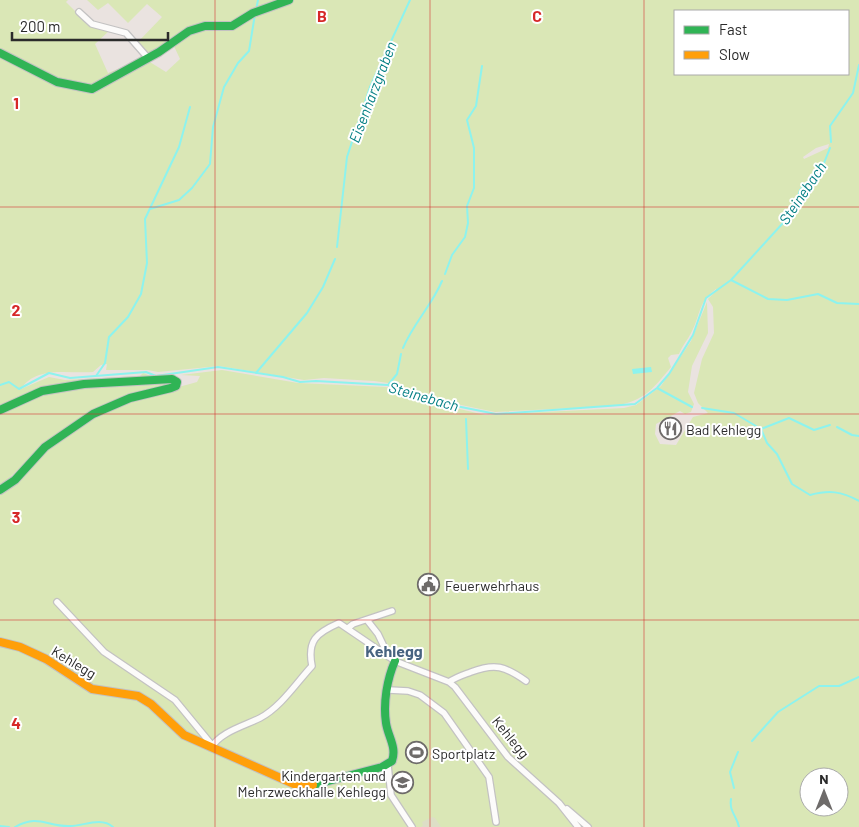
<svg xmlns="http://www.w3.org/2000/svg" width="859" height="827" font-family="Barlow,sans-serif">
<rect width="100%" height="100%" fill="#eae3e0"/>
<path fill="#dae7b6" fill-rule="evenodd" d="M0 0H68L66 2 89 25 109 31 95 44 108 73 130 64 134 65 145 59 166 72 180 59 173 44 151 59 137 43 162 17 147 4 128 23 108 3 98 10 87 0H859V827H0V492C35 460 72 423 116 406 142 396 171 389 197 382L200 376 181 375 222 370 298 383 386 387 426 401 485 415 624 408 636 405 661 386 691 341 707 302 708 333 692 366 688 392 694 404 691 412 685 414 680 411 656 424 655 434 660 444 676 445 693 417 708 413 698 403 694 393 702 359 714 333 713 307 708 299 716 291V289C697 303 701 315 691 333 687 341 682 346 679 354L671 355 668 358 671 367C653 389 644 401 614 406L495 412 437 400 395 384 374 381 324 378 304 380 219 366 158 372 148 370H106L107 364 101 365 93 372C69 374 36 365 21 389L49 377 65 380 140 376 143 373 170 383V385L120 398 93 412 29 459 0 487ZM675 11H848V74H675ZM829 144 828 148 804 159 803 157 816 148ZM809 777H839V807H809Z"/>
<path fill="#dddec6" d="M432 817 435 818 441 827H421L423 825 422 822Z"/>
<path fill="#e8ebb3" d="M424 747 426 756 409 760 407 751Z"/>
<path fill="#8df3ee" d="M651 367 652 372 633 374 632 369Z"/>
<g fill="none" stroke-linecap="round" stroke-linejoin="round">
<path stroke="#8df3ee" stroke-width="2" d="M256 10 258 0
M831 142 830 126 853 93 859 65
M150 209 179 200 192 188 210 164 213 127 224 87 238 63 249 51 255 14
M337 247 347 157 370 87 410 0
M445 274 452 255 465 237 468 223 467 206 474 188V148L467 120 476 106 482 66
M731 280 768 299 787 300 818 294 837 303 859 304
M403 348C413 324 432 305 442 281
M256 373 307 313 323 287 335 259
M96 376 105 363 109 337 128 317 141 294 147 263 145 219 179 147 190 107
M0 385 9 382 19 389 49 373 70 378 146 372 156 376 218 367 283 377 300 382 316 381 388 385 431 401 496 414 635 404 657 388 669 374 693 335 706 298 731 280 793 212 800 190 822 168 830 148
M388 385 397 374 401 354
M657 388 692 407
M702 408 734 413 761 429 789 418 814 430 830 425
M466 419 468 469
M837 427 852 435 859 436
M761 429 767 443 777 454 792 484 810 495C829 490 841 491 859 501
M752 741 778 712 819 686H839L859 677
M734 788 730 772 738 752
M731 799C729 812 737 816 739 827
M0 826 9 827
M15 827C38 814 46 826 68 826 82 827 100 816 113 827"/>
<defs>
<path id="street" d="M79 12 92 24 126 33 148 58
M57 602 104 652 175 700 212 745
M367 620 378 634 389 657
M348 628 353 624 392 611
M449 682C456 677 463 675 471 672 495 663 505 666 526 681
M389 690 408 691 420 695 444 713 489 777 496 822
M211 748C220 732 244 726 260 718 281 707 297 682 312 666 307 641 316 633 339 623L395 661 449 682 455 687 508 757 559 803 578 827
M388 765 391 795 412 827
M567 809 588 827"/>
<path id="fast" d="M0 53 57 82 92 89 159 52 189 31 205 26H232L253 13 289 0
M0 410 42 391 84 384 172 379 177 382 176 386 171 388 130 398 93 414 45 447 15 480 0 490
M313 785 382 767 392 761C397 747 388 737 386 723 383 703 387 679 395 661"/>
<path id="slow" d="M0 642 20 647 46 659 92 689 138 696 151 704 184 735 294 784 313 785"/>
</defs>
<use href="#street" stroke="#c3c2c2" stroke-width="8"/>
<use href="#fast" stroke="#c3c2c2" stroke-width="10"/>
<use href="#slow" stroke="#c3c2c2" stroke-width="10"/>
<use href="#street" stroke="#fcfbfa" stroke-width="5.5"/>
<use href="#fast" stroke="#30b455" stroke-width="8"/>
<use href="#slow" stroke="#ff9f0a" stroke-width="8"/>
</g>
<path fill="none" stroke="#d62828" stroke-width="1" stroke-opacity="0.55" d="M215 0V827M430 0V827M644 0V827M0 207H859M0 414H859M0 620H859"/>
<defs>
<symbol id="restaurant-ring" viewBox="-11 -11 22 22"><circle r="9.5" fill="#fff" stroke="#6e6b6a" stroke-width="1.5"/><path d="M-5-6h1v4h1v-4h1v4h1v-4h1v5L-1.5 .5V6h-2V.5L-5-1ZM5-6V6H3V1.5H1.5Q1.5-4 5-6Z" fill="#6e6b6a"/></symbol>
<symbol id="civic-ring" viewBox="-11 -11 22 22"><circle r="9.5" fill="#fff" stroke="#6e6b6a" stroke-width="1.5"/><path d="M-.6-6.5H3V-4.5H.6V-3L4-1V1h2V6H-6V1h2V-1L-.6-3ZM-1.2 2.5V6h2.4V2.5Z" fill="#6e6b6a"/></symbol>
<symbol id="stadium-ring" viewBox="-11 -11 22 22"><circle r="9.5" fill="#fff" stroke="#6e6b6a" stroke-width="1.5"/><path d="M0-5a6.5 5 0 1 0 0 10a6.5 5 0 1 0 0-10ZM-3.5-1.8h7v3.6h-7Z" fill="#6e6b6a"/></symbol>
<symbol id="school-ring" viewBox="-11 -11 22 22"><circle r="9.5" fill="#fff" stroke="#6e6b6a" stroke-width="1.5"/><path d="M0-5L7-2L0 1L-7-2ZM-4 1L0 2.5L4 1V4Q0 6-4 4Z" fill="#6e6b6a"/></symbol>
</defs>
<g fill-rule="evenodd">
<use href="#restaurant-ring" x="658" y="416" width="25" height="25"/>
<use href="#civic-ring" x="416" y="572" width="25" height="25"/>
<use href="#stadium-ring" x="404" y="740" width="25" height="25"/>
<use href="#school-ring" x="390" y="770" width="25" height="25"/>
</g>
<g text-anchor="middle" dominant-baseline="central" stroke-width="4" stroke-linejoin="round" paint-order="stroke">
<g font-size="14" fill="#2b2b2b" stroke="#fff" text-anchor="start">
<text x="686" y="429">Bad Kehlegg</text>
<text x="445" y="585">Feuerwehrhaus</text>
<text x="432" y="753">Sportplatz</text>
<text x="386" y="775" text-anchor="end">Kindergarten und<tspan x="386" dy="16">Mehrzweckhalle Kehlegg</tspan></text>
</g>
<g font-size="14" fill="#2b2b2b" stroke="#fff">
<text transform="translate(74 662) rotate(31)">Kehlegg</text>
<text transform="translate(511 737) rotate(51)">Kehlegg</text>
</g>
<g font-size="15" font-style="italic" fill="#047f84" stroke="#fff">
<text transform="translate(372 92) rotate(-69)">Eisenharzgraben</text>
<text transform="translate(802 193) rotate(-56)">Steinebach</text>
<text transform="translate(424 396) rotate(16)">Steinebach</text>
</g>
<g font-size="16" font-weight="bold" fill="#476380" stroke="#fff">
<text x="394" y="650">Kehlegg</text>
</g>
</g>
<g font-size="16" text-anchor="middle" font-weight="bold" fill="#d62828" stroke="#fff" stroke-width="4" stroke-linejoin="round" paint-order="stroke">
<text x="322" y="22">B</text>
<text x="537" y="22">C</text>
<text x="16" y="109">1</text>
<text x="16" y="316">2</text>
<text x="16" y="523">3</text>
<text x="16" y="729">4</text>
</g>
<rect x="674" y="10" width="175" height="65" fill="#ffffff" stroke="#aaaaaa"/>
<rect x="684" y="26" width="25" height="8" fill="#30b455" stroke="#aaaaaa"/>
<text x="719" y="35" font-size="15" fill="#2b2b2b">Fast</text>
<rect x="684" y="51" width="25" height="8" fill="#ff9f0a" stroke="#aaaaaa"/>
<text x="719" y="60" font-size="15" fill="#2b2b2b">Slow</text>
<g transform="translate(824 792)"><circle r="24" fill="#ffffff" stroke="#aaaaaa"/>
<path d="M0-4L9 19L0 12L-9 19Z" fill="#6e6b6a"/>
<text y="-8" font-size="14" font-weight="bold" text-anchor="middle" fill="#2b2b2b">N</text>
</g>
<path d="M12 32v8h156v-8" fill="none" stroke="#2b2b2b" stroke-width="2.5"/>
<text x="20" y="32" font-size="15" fill="#2b2b2b" stroke="#ffffff" stroke-width="4" paint-order="stroke">200 m</text>
</svg>
